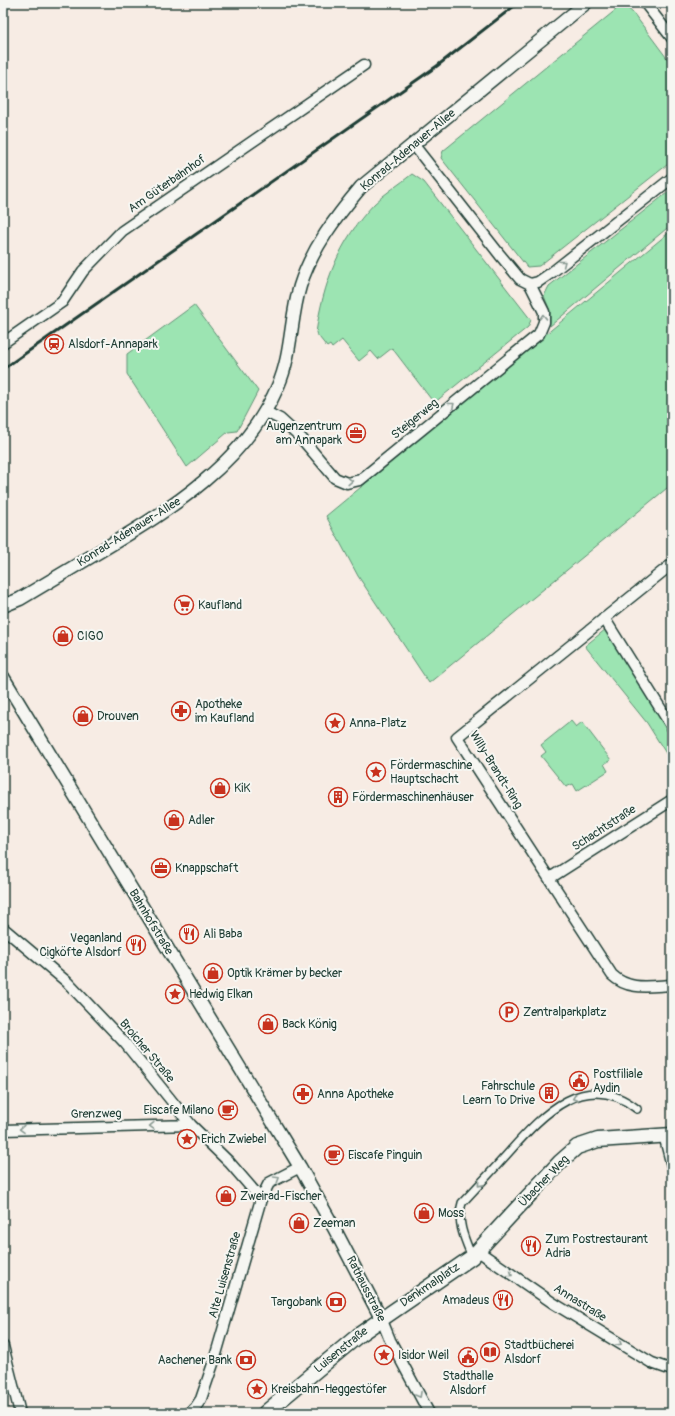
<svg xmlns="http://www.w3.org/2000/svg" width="675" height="1416" font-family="Pangolin,sans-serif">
<rect width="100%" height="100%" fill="#f7ece4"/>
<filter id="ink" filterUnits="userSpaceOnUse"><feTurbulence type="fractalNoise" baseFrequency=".025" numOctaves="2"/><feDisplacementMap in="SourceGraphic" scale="8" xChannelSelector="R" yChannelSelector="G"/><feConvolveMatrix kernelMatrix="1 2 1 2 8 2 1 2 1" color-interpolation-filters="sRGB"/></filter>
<g filter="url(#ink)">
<path fill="#9ce4b2" stroke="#5e9073" d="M623 4 634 14 672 65V161L539 266 527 267 441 158 443 151Z
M412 174 424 182 531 320 528 327 434 403 392 348 378 359 371 351 359 361 342 340 332 348 330 345 327 347 316 333C323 284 339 241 374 204 385 193 400 184 412 174Z
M672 189V224L550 326V311L544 296 549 286Z
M672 230V484L429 683 358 576 326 516Z
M194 305 258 391 237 431 228 432 187 467 127 374V354Z
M606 629 672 736V763L647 723 585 646Z
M571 721 576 727 582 722 611 760 604 764 608 771 577 791 573 784 566 787 541 756 546 752 541 745Z"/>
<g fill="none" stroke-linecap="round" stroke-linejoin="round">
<defs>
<path id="pedestrian" d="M472 1257C465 1240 456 1221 462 1203 478 1186 494 1169 510 1151 543 1114 586 1068 637 1109"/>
<path id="minor" d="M645 3 672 38
M530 284 538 282 551 273 672 178
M3 343 62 302 83 271 122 231 364 65
M266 412 280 419 302 439 335 478 347 483 360 480 539 334 544 322V312L530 284 520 279 500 255 413 144
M672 564 457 737 612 975C629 991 650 986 672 985
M604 618 672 727
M550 878 672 800
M3 928 67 982 125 1043 191 1125 230 1163 261 1199
M3 1130 191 1125
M664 1135 672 1166
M478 1251 553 1303 652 1363 672 1370
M381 1318 390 1340 429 1413
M3 1346 20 1413
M189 1413 195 1408 201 1399 214 1361 261 1199 269 1183 300 1167"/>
<path id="tertiary" d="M3 606 20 599C47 583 75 566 102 550 172 508 244 464 278 386 292 355 290 319 300 286 312 248 336 217 361 187L586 3
M3 677 300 1167 334 1228 381 1318"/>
<path id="secondary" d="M265 1413 360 1334 472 1257 560 1162 577 1147 598 1140 672 1135"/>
</defs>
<use href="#pedestrian" stroke="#1f3d34" stroke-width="10"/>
<use href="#minor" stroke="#1f3d34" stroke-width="13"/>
<use href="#tertiary" stroke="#1f3d34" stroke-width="15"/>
<use href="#secondary" stroke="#1f3d34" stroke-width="17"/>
<use href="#pedestrian" stroke="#f6f6f2" stroke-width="7"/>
<use href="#minor" stroke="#f6f6f2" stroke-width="10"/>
<use href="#tertiary" stroke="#f6f6f2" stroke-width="12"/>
<use href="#secondary" stroke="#f6f6f2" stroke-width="14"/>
<path stroke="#1f3d34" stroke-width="3" d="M3 369 437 66 518 3"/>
</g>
<defs><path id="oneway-chevron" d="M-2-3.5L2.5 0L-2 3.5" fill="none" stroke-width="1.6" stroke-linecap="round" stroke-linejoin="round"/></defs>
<g stroke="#8a9a93">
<use href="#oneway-chevron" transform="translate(563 263) rotate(-38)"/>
<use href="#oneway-chevron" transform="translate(543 317) rotate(-92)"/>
<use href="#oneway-chevron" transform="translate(452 405) rotate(-39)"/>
<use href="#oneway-chevron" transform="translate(350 481) rotate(-2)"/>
<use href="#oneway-chevron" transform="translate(575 1098) rotate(161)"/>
<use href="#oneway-chevron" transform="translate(152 1126) rotate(179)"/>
<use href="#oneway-chevron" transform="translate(22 1129) rotate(179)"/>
<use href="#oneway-chevron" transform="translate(277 1179) rotate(-31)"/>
<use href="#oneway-chevron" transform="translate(480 1184) rotate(132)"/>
<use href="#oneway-chevron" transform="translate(510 1274) rotate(34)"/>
<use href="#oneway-chevron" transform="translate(619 1343) rotate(31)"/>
<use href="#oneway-chevron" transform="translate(419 1395) rotate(61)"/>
</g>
</g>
<defs>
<symbol id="station-ring" viewBox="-11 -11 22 22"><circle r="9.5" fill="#f6f6f2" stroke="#c8321e" stroke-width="1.5"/><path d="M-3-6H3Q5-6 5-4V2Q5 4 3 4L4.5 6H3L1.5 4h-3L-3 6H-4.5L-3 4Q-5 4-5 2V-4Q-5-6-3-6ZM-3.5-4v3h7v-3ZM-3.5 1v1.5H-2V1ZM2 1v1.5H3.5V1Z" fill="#c8321e"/></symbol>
<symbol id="office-ring" viewBox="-11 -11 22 22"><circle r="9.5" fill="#f6f6f2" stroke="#c8321e" stroke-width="1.5"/><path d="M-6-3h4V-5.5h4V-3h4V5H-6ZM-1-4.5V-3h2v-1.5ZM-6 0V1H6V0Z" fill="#c8321e"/></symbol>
<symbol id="supermarket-ring" viewBox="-11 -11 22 22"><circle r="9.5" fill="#f6f6f2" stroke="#c8321e" stroke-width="1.5"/><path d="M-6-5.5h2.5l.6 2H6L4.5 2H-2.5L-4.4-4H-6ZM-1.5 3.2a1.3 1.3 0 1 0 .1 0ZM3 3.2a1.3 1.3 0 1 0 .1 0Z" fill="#c8321e"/></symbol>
<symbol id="shop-ring" viewBox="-11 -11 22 22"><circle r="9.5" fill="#f6f6f2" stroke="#c8321e" stroke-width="1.5"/><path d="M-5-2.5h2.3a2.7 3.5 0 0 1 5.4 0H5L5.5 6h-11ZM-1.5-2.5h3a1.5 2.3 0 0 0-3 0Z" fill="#c8321e"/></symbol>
<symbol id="pharmacy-ring" viewBox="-11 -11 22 22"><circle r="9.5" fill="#f6f6f2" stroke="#c8321e" stroke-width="1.5"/><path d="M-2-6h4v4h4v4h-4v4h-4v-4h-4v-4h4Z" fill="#c8321e"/></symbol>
<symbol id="sight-ring" viewBox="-11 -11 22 22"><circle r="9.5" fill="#f6f6f2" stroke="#c8321e" stroke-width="1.5"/><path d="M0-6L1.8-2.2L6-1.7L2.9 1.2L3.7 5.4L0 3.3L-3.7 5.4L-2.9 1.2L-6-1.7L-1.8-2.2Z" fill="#c8321e"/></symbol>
<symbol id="building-ring" viewBox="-11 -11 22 22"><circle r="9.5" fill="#f6f6f2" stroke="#c8321e" stroke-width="1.5"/><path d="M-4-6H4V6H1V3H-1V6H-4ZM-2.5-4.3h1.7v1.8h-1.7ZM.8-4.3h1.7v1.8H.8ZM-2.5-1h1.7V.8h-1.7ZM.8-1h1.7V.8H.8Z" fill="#c8321e"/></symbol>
<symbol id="restaurant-ring" viewBox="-11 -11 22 22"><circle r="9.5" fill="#f6f6f2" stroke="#c8321e" stroke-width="1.5"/><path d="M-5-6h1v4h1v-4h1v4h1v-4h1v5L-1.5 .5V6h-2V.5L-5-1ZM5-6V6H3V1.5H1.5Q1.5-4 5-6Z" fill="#c8321e"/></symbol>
<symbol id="parking-ring" viewBox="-11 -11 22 22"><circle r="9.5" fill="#f6f6f2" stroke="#c8321e" stroke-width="1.5"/><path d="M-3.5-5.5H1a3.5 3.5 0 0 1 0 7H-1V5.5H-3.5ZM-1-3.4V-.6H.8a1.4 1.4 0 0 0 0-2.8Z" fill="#c8321e"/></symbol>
<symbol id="civic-ring" viewBox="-11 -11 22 22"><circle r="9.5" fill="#f6f6f2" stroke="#c8321e" stroke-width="1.5"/><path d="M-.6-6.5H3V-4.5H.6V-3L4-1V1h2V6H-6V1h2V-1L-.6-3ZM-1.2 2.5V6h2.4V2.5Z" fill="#c8321e"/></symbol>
<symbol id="cafe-ring" viewBox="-11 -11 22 22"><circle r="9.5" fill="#f6f6f2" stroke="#c8321e" stroke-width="1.5"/><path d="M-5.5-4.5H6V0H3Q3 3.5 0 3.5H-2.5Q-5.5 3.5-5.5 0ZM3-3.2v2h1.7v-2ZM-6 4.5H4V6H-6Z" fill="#c8321e"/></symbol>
<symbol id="bank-ring" viewBox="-11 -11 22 22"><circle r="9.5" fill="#f6f6f2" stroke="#c8321e" stroke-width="1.5"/><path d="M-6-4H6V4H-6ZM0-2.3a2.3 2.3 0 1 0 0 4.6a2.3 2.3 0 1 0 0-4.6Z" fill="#c8321e"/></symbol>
<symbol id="library-ring" viewBox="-11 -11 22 22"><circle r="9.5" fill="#f6f6f2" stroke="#c8321e" stroke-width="1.5"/><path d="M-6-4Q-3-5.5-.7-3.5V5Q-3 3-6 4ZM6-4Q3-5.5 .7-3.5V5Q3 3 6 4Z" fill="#c8321e"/></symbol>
</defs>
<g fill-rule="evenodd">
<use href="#station-ring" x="43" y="333" width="22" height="22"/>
<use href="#office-ring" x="345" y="422" width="22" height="22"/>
<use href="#supermarket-ring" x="173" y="594" width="22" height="22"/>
<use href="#shop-ring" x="52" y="625" width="22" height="22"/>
<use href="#pharmacy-ring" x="170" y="700" width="22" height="22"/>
<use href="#shop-ring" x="72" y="705" width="22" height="22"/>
<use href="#sight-ring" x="324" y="712" width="22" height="22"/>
<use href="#sight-ring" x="365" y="761" width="22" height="22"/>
<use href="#shop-ring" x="209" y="777" width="22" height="22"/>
<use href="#building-ring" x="327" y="786" width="22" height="22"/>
<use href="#shop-ring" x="163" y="809" width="22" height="22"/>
<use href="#office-ring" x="150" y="857" width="22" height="22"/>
<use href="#restaurant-ring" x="178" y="923" width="22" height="22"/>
<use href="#restaurant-ring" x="125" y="934" width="22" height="22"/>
<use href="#shop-ring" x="202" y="962" width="22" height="22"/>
<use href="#sight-ring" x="164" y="983" width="22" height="22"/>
<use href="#parking-ring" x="498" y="1001" width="22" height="22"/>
<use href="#shop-ring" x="257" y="1013" width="22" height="22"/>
<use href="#civic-ring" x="568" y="1070" width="22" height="22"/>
<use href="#building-ring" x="538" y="1082" width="22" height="22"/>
<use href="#pharmacy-ring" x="292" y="1083" width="22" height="22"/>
<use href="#cafe-ring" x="217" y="1099" width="22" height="22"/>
<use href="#sight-ring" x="176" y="1128" width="22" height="22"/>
<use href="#cafe-ring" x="323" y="1144" width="22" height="22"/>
<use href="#shop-ring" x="215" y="1185" width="22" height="22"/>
<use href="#shop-ring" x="413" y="1202" width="22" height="22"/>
<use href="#shop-ring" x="288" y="1212" width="22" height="22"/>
<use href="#restaurant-ring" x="520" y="1235" width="22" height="22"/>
<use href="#restaurant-ring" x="492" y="1289" width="22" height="22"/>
<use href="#bank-ring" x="325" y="1291" width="22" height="22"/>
<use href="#library-ring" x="479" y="1341" width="22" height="22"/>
<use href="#sight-ring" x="373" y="1344" width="22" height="22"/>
<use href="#civic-ring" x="457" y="1346" width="22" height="22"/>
<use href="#bank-ring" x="235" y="1349" width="22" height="22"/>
<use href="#sight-ring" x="246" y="1378" width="22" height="22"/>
</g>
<g text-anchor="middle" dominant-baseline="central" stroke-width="4" stroke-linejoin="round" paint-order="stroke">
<g font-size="12" fill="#1f3d34" stroke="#f6f6f2">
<text transform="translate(408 150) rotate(-40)">Konrad-Adenauer-Allee</text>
<text transform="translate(167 184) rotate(-35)">Am Güterbahnhof</text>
<text transform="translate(415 419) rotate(-39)">Steigerweg</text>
<text transform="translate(129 532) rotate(-32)">Konrad-Adenauer-Allee</text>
<text transform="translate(496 770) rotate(58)">Willy-Brandt-Ring</text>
<text transform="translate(604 828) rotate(-33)">Schachtstraße</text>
<text transform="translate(151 922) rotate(59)">Bahnhofstraße</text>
<text transform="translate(147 1051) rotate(50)">Broicher Straße</text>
<text transform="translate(96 1114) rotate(-1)">Grenzweg</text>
<text transform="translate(544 1181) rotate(-46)">Übacher Weg</text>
<text transform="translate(225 1275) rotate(-74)">Alte Luisenstraße</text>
<text transform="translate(430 1285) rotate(-34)">Denkmalplatz</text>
<text transform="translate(366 1289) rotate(63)">Rathausstraße</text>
<text transform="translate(580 1303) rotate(32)">Annastraße</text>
<text transform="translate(341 1350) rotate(-39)">Luisenstraße</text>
</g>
<g font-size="12" fill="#1f3d34" stroke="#f6f6f2" text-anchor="start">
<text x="68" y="344">Alsdorf-Annapark</text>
<text x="342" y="426" text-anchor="end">Augenzentrum<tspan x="342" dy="14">am Annapark</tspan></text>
<text x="198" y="605">Kaufland</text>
<text x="77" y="636">CIGO</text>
<text x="195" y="704">Apotheke<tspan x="195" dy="14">im Kaufland</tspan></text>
<text x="97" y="716">Drouven</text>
<text x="349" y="723">Anna-Platz</text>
<text x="390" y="765">Fördermaschine<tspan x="390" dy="14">Hauptschacht</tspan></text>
<text x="234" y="788">KiK</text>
<text x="352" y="797">Fördermaschinenhäuser</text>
<text x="188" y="820">Adler</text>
<text x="175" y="868">Knappschaft</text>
<text x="203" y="934">Ali Baba</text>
<text x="122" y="938" text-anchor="end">Veganland<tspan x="122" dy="14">Cigköfte Alsdorf</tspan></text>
<text x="227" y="973">Optik Krämer by becker</text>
<text x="189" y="994">Hedwig Elkan</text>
<text x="523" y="1012">Zentralparkplatz</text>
<text x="282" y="1024">Back König</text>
<text x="593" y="1074">Postfiliale<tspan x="593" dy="14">Aydin</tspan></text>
<text x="535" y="1086" text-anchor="end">Fahrschule<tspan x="535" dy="14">Learn To Drive</tspan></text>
<text x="317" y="1094">Anna Apotheke</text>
<text x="214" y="1110" text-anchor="end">Eiscafe Milano</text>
<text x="201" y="1139">Erich Zwiebel</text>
<text x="348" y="1155">Eiscafe Pinguin</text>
<text x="240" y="1196">Zweirad-Fischer</text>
<text x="438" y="1213">Moss</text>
<text x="313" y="1223">Zeeman</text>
<text x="545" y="1239">Zum Postrestaurant<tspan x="545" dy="14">Adria</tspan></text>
<text x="489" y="1300" text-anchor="end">Amadeus</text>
<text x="322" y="1302" text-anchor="end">Targobank</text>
<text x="504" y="1345">Stadtbücherei<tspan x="504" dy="14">Alsdorf</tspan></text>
<text x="398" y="1355">Isidor Weil</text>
<text x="232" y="1360" text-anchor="end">Aachener Bank</text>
<text x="468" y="1376" text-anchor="middle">Stadthalle<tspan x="468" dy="14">Alsdorf</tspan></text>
<text x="271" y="1389">Kreisbahn-Heggestöfer</text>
</g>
</g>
<rect width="675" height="1416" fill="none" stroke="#f6f6f2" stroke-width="16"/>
<rect x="8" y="8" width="659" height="1400" fill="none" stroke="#1f3d34" stroke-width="1.5" filter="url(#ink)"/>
</svg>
